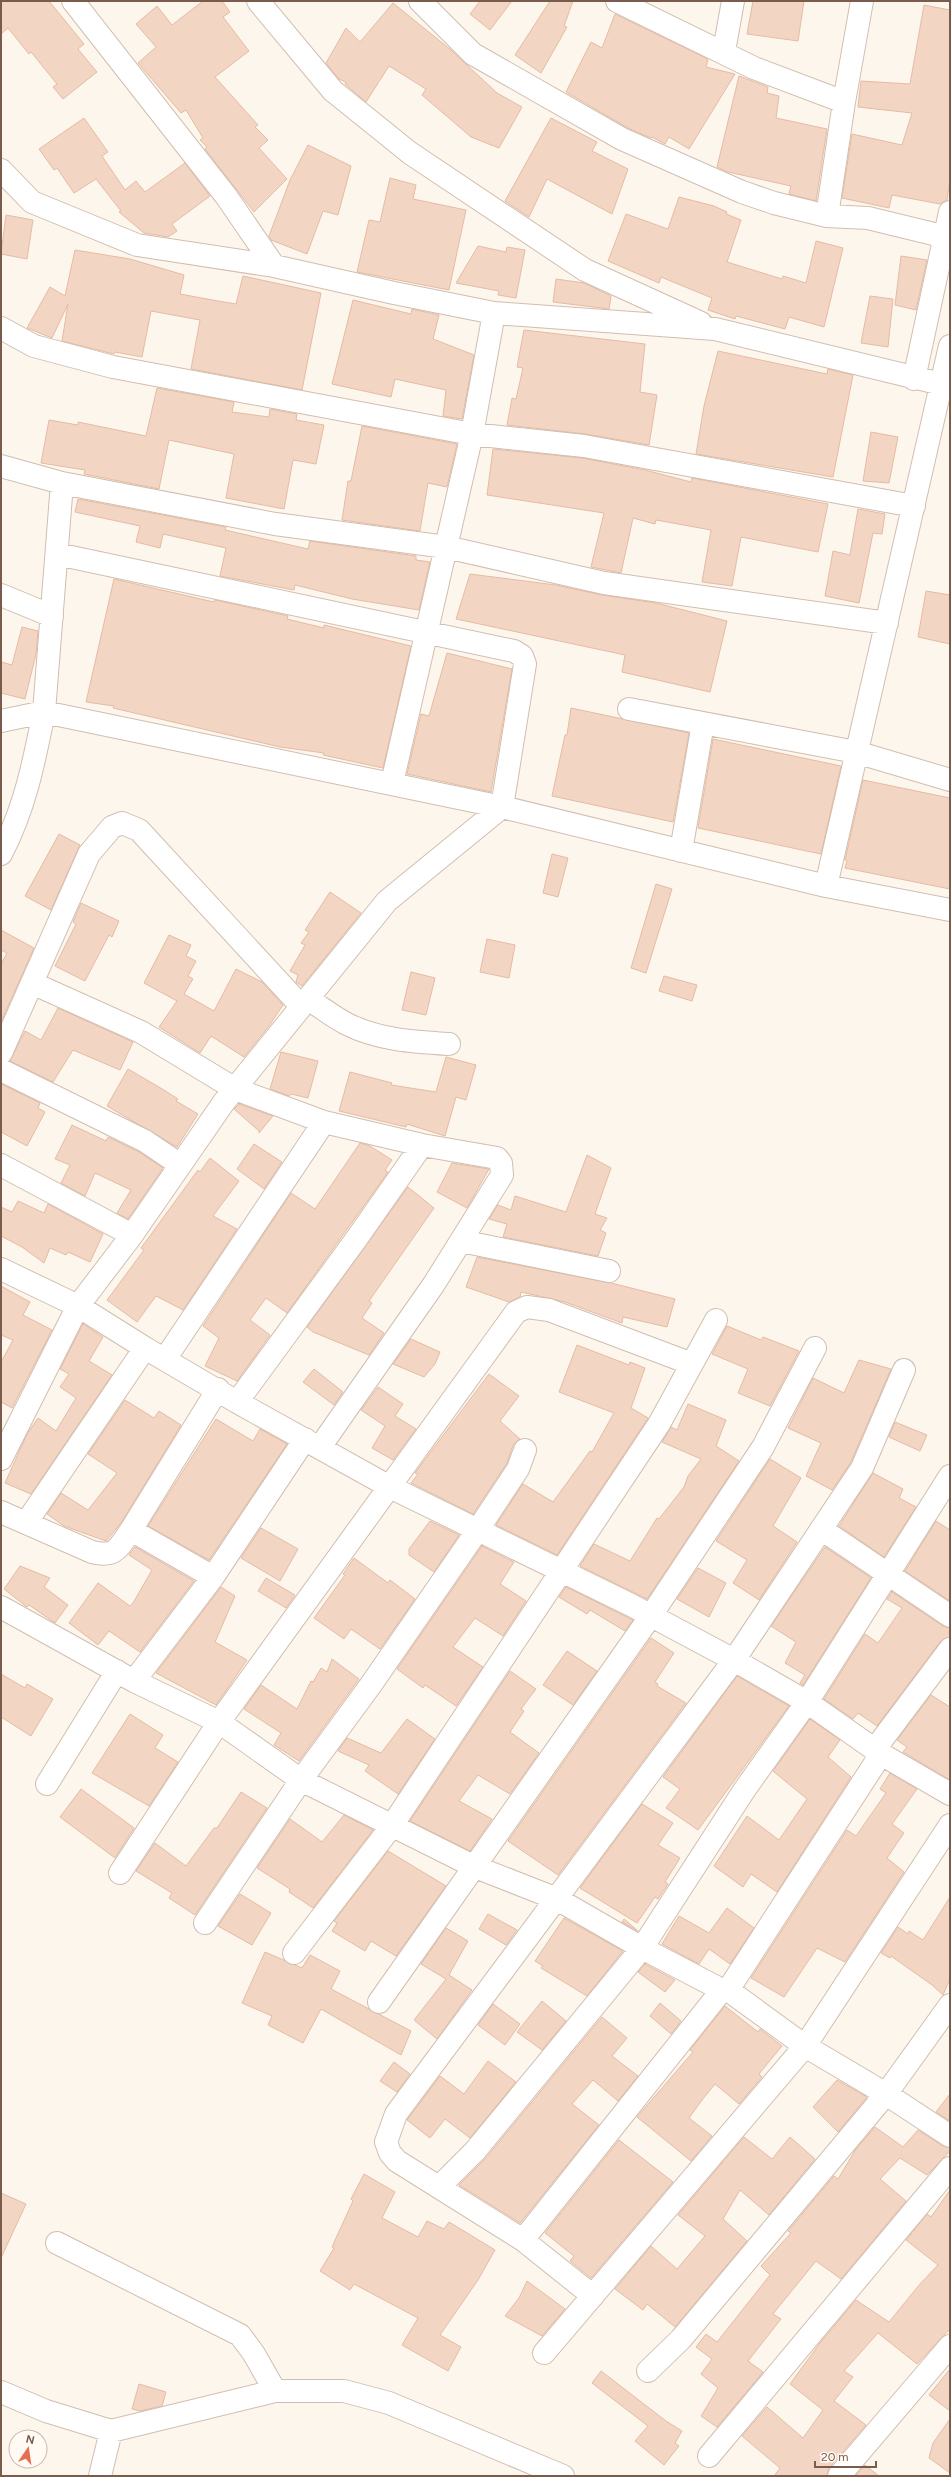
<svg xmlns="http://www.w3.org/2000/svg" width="951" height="2477" font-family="Figtree,sans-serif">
<rect width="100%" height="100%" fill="#fdf6ec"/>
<path fill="#f3d5c3" stroke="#e6bba3" d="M1 1H49L84 44 78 49 97 72 63 99 53 87 57 84 31 52 29 54 8 28 1 34Z
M203 1H222L230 12 223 17 249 51 215 77 258 125 255 127 268 140 259 148 287 179 254 212 205 149 207 147 200 140 203 138 186 110 181 113 138 63 156 47 136 24 157 6 172 25Z
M480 1H512L490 30 470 14Z
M550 1H573L564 26 567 27 541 73 515 55Z
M753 1H804L798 41 747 34Z
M393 3 451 50 497 93 522 107 499 148 471 137 422 95 426 89 389 66 366 102 345 84 346 82 339 79 326 63 346 28 360 42Z
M924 5 950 10V180L947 200 940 204 892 195 889 208 842 198 852 134 902 145 912 113 858 107 861 81 910 84Z
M615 14 708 59 706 67 735 74 689 149 669 137 665 144 652 137 651 138 628 128 566 92 591 42 602 48Z
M739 76 768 87 767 93 779 96 776 118 827 129 816 201 789 194 791 186 728 172 717 167Z
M84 118 108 152 102 156 125 190 136 181 145 192 185 163 210 196 172 224 177 231 168 237 144 233 119 212 121 211 96 179 74 193 57 168 54 170 39 149Z
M551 118 597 142 592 151 628 169 612 214 547 179 529 217 505 201Z
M308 145 351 166 338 215 323 211 307 254 271 240 269 236 290 180Z
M390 178 416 185 413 199 466 210 449 290 357 272 369 220 380 222Z
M679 197 714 206 727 212 726 214 741 220 727 262 782 279 783 276 806 283 816 241 843 248 824 327 789 317 785 329 736 316 735 319 708 310 712 298 661 277 659 283 608 261 626 214 668 229Z
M6 215 33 220 27 259 1 254Z
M478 246 506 252 507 247 525 250 516 298 498 295 499 291 456 283Z
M75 250 130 259 184 275 180 294 218 301 236 304 243 276 321 293 302 390 191 369 200 320 151 311 142 357 115 352 114 354 62 341 68 304 52 338 27 328 50 287 65 296Z
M901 256 927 260 916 310 895 305Z
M556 279 584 283 611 296 609 309 553 302Z
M870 296 893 299 888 347 861 343Z
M353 300 411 314 412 309 439 315 433 339 474 355 462 419 443 416 446 390 395 379 391 397 332 384Z
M524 330 645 344 640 392 657 395 649 445 585 434 507 425 512 398 516 399 523 368 517 367Z
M718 351 827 374 828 369 853 375 833 477 696 454 704 406Z
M157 388 234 402 232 412 269 417 270 409 297 414 296 420 324 425 316 464 293 460 284 509 226 498 234 454 169 440 159 489 84 474 85 470 41 463 49 420 78 425V422L146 436Z
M362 426 457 444 447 487 428 483 420 531 342 520 348 481H351Z
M871 432 898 437 889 483 863 481Z
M493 449 582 458 645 470 691 482 692 478 828 504 818 552 741 537 732 586 702 582 711 530 656 520 655 524 633 518 621 573 591 567 604 513 487 495Z
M78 499 226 527 225 530 308 549 310 541 416 556V560L430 562 419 610 352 599 295 585 294 590 220 576 226 548 163 534 160 548 136 542 140 526 75 512Z
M858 509 885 514 882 534 873 533 859 603 825 596 833 551 850 555Z
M470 574 556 585 602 595 656 603 727 621 710 692 622 672 625 655 456 619Z
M114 579 214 602 215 600 288 616 287 619 324 628V625L411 646 383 768 323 755 324 753 280 747 113 708 114 706 86 702Z
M926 591 950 595V644L918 637Z
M22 627 38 631 36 654 25 699 1 693V662L12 665Z
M447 653 512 669 491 792 407 774 421 714 429 716Z
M571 708 689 733 673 822 552 796 565 735H567Z
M713 739 841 766 821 854 698 828Z
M863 780 950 798V889L845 868 847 861 845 860Z
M59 834 80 845 51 910 25 896Z
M552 854 568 858 558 897 543 893Z
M656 884 672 889 646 973 631 968Z
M330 892 361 913 302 986 296 982 298 975 290 971 305 945 301 943 309 932 305 930Z
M81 903 119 921 112 937 109 935 85 981 55 966 76 924 73 922Z
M1 930 34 948 1 1022V964L7 953 1 950Z
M169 935 191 945 186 956 196 961 188 976 193 979 184 994 214 1011 236 969 262 982 283 1005 269 1026 244 1057 211 1036 200 1053 159 1027 177 1001 144 983Z
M487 939 515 945 509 978 480 972Z
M411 972 435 978 426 1015 402 1010Z
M664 976 697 985 692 1001 659 991Z
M58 1008 133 1042 120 1070 73 1050 53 1082 10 1061 25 1031 41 1040Z
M281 1052 318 1061 308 1098 291 1094 289 1096 270 1089Z
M446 1057 476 1065 466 1100 456 1097 445 1136 407 1124 406 1127 339 1111 350 1072 392 1083 391 1085 436 1092Z
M128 1069 164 1090 178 1099 176 1101 198 1114 177 1147 107 1106Z
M1 1084 40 1103 38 1108 45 1112 27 1146 1 1132Z
M239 1104 273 1116 259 1133V1131L234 1109Z
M72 1125 106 1141 108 1137 139 1152 163 1168 128 1219 117 1213 131 1190 95 1173 85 1196 61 1183 70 1165 55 1159Z
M360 1143 370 1146 392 1160 385 1170 388 1172 287 1313 266 1298 250 1320 270 1335 237 1381 205 1366 219 1338 203 1326 291 1193 315 1209Z
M254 1144 282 1162 264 1189 237 1169Z
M587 1155 611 1168 595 1214 607 1218 600 1230 606 1233 598 1256 503 1237 507 1224 489 1219 498 1205 511 1210 515 1196 566 1212Z
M210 1158 239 1181 213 1216 237 1229 183 1310 156 1296 137 1322 107 1300 144 1250 141 1248 198 1170 200 1172Z
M452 1163 489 1169 467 1208 437 1192Z
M408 1187 434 1208 369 1301 372 1303 362 1318 384 1333 369 1355 313 1332 307 1327Z
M18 1201 44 1213 48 1204 103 1234 90 1262 68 1252 66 1255 50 1248 44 1263 22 1247 1 1236V1207L12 1212Z
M477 1257 611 1283 675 1299 667 1327 623 1317 622 1323 565 1302 521 1292 520 1297 509 1302 466 1287Z
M1 1286 30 1302 23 1315 52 1330 12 1408 1 1402V1362L13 1340 1 1335Z
M83 1324 103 1337 89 1361 112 1375 31 1494 5 1483 27 1434 38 1418 56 1431 76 1398 60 1387 69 1374 60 1369Z
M727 1326 761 1340 763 1337 799 1351 770 1406 738 1393 748 1369 712 1354Z
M411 1339 440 1352 435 1364 424 1377 393 1364Z
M577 1345 629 1365 630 1362 645 1368 631 1408 648 1418 557 1555 496 1525 523 1484 553 1502 590 1451 592 1452 614 1413 559 1392Z
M859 1360 891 1369 851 1462 832 1490 806 1476 821 1443 788 1428 813 1378 844 1393Z
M314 1369 343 1392 334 1405 303 1382Z
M489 1374 519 1396 500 1421 520 1439 513 1445 507 1463 473 1514 411 1483 418 1474 415 1473Z
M378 1387 403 1404 395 1416 416 1429 393 1460 372 1448 385 1426 361 1410Z
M125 1400 154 1418 159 1411 181 1425 121 1523 106 1541 64 1526 47 1514 61 1493 88 1510 117 1473 88 1454Z
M688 1404 726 1420 716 1446 739 1461 647 1599 580 1566 594 1544 630 1561 657 1518 659 1519 684 1487 688 1476 701 1459 662 1442 671 1427 677 1430Z
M216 1419 253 1441 260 1429 287 1444 209 1560 148 1526Z
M895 1422 927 1435 920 1451 889 1437Z
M770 1459 801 1478 773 1526 797 1542 759 1600 733 1583 747 1560 716 1541Z
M873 1473 903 1489 899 1498 916 1507 884 1557 839 1526Z
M430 1521 459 1535 434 1572 409 1555V1549Z
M936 1521 950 1530V1601L905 1571Z
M261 1528 298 1549 280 1581 241 1558Z
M482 1546 514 1562 500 1584 526 1601 503 1636 475 1618 453 1647 483 1667 456 1706 425 1685 423 1688 397 1669Z
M135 1547 194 1581 140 1652 109 1631 98 1645 69 1623 98 1583 130 1606 133 1603 152 1570 129 1555Z
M825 1547 871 1578 803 1685 800 1683 805 1675 785 1663 796 1642 771 1626Z
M354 1558 388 1583 390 1580 415 1599 380 1649 351 1629 344 1639 314 1618 345 1575 343 1574Z
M20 1566 50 1578 44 1587 68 1605 55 1623 29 1605 27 1607 4 1589Z
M698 1568 726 1583 709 1617 677 1599Z
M266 1578 295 1595 286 1608 258 1591Z
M221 1587 235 1596 215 1642 247 1660 216 1705 156 1673Z
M566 1587 625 1616 633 1620 625 1631 590 1610 587 1614 559 1597Z
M892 1592 943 1626 950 1628V1637L940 1642 877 1726 858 1713 853 1719 824 1699 865 1634 878 1643 902 1608 887 1599Z
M651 1638 674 1653 655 1682 658 1684 657 1686 686 1703 558 1875 508 1841Z
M567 1651 597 1671 573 1705 543 1685Z
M332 1659 359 1679 299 1761 274 1745 281 1733 244 1709 261 1685 297 1709 311 1681 313 1682 321 1668 327 1672Z
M510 1671 536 1689 521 1709 524 1711 510 1732 539 1753 510 1794 478 1775 459 1801 492 1819 470 1851 410 1821Z
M1 1674 25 1688 27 1684 53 1699 31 1736 1 1717Z
M737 1676 789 1706 698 1830 666 1808 680 1789 663 1777Z
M931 1695 950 1707V1780L903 1752 907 1747 897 1740Z
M130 1714 163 1735 155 1748 178 1762 149 1806 92 1773Z
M407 1719 435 1739 398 1794 365 1771 369 1765 338 1751 347 1738 381 1753Z
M810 1719 840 1740 828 1757 851 1777 777 1892 751 1874 743 1887 714 1866 747 1816 779 1840 807 1799 773 1771Z
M890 1773 917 1789 892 1824 904 1833 887 1858 904 1872 845 1962 817 1948 784 1997 751 1978 847 1830 856 1836 886 1793 880 1789Z
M81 1789 134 1828 115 1858 60 1817Z
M241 1792 267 1808 195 1915 169 1898 172 1893 136 1871 155 1843 186 1866 214 1828H217Z
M642 1804 673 1823 658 1845 680 1858 665 1882 668 1884 658 1899 655 1897 637 1923 580 1888Z
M344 1815 373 1830 313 1908 289 1892 290 1889 257 1868 290 1819 322 1842Z
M388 1851 446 1886 396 1956 371 1941 365 1951 332 1931 337 1923 334 1921Z
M240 1894 271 1913 252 1945 218 1926Z
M950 1897V1979L943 1995 932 1985 891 1956 890 1958 881 1953 898 1927 908 1934 909 1931 923 1940Z
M727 1908 754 1928 730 1964 709 1949 699 1964 662 1944 679 1916 709 1933Z
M488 1914 517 1930 506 1945 479 1929Z
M564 1918 623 1951 587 1996 541 1968 543 1966 535 1961Z
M624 1919 638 1931 622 1922Z
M446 1928 468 1941 449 1975 472 1990 437 2039 414 2020 446 1979 421 1964Z
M265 1952 302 1968 310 1955 340 1971 331 1989 411 2031 401 2055 321 2009 303 2043 268 2025 272 2016 242 2003Z
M645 1964 675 1980 665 1992 638 1972Z
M542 2001 566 2021 542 2050 517 2032Z
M660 2003 681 2021 671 2034 650 2016Z
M493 2004 520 2024 505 2045 478 2025Z
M725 2006 758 2032 760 2029 782 2046 759 2074 762 2077 739 2104 715 2084 702 2100 689 2118 712 2136 691 2161 637 2117 693 2052 690 2050Z
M602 2017 627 2038 612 2056 638 2076 618 2101 593 2080 572 2104 599 2125 520 2223 459 2185 485 2159Z
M488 2061 516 2082 470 2138 445 2119 430 2138 407 2120 440 2076 464 2094Z
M394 2062 410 2074 397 2092 380 2081Z
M837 2080 867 2097 838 2132 813 2107Z
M950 2094V2121L936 2112Z
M875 2127 903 2147 918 2130 943 2146 950 2148V2151L927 2175 900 2158 880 2179 906 2201 841 2279 816 2261 773 2314 781 2319 748 2361 763 2372 717 2427 701 2416 718 2388 701 2374 712 2359 696 2347 706 2334 717 2342 770 2275 761 2266 791 2233 788 2231 834 2176 838 2179 856 2149Z
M744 2137 772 2159 790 2137 815 2159 769 2215 740 2190 723 2219 747 2241 675 2327 647 2304 643 2310 615 2289 651 2246 677 2269 705 2236 678 2215Z
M619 2140 673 2182 591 2278 570 2261 574 2256 545 2233Z
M364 2174 395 2192 382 2218 418 2237 427 2221 444 2229 449 2222 495 2250 478 2280 440 2335 461 2347 448 2371 402 2345 418 2318 354 2284 350 2290 320 2271 334 2248 332 2247 336 2238 353 2201 351 2199Z
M950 2190V2329L917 2364 878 2333 844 2371 853 2377 834 2401 866 2425 829 2468 827 2476H774L780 2468 742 2436 767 2407 803 2438 823 2410 790 2384 820 2343 856 2300 889 2322 920 2284 938 2265 906 2240 927 2214 931 2217Z
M1 2193 26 2204 1 2258Z
M527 2281 565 2309 542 2336 505 2316 519 2298Z
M950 2369V2411L929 2395Z
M601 2371 666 2421 682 2431 675 2443 679 2446 664 2465 635 2441 648 2426 592 2383Z
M139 2384 166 2392 162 2406 140 2411 132 2409Z
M950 2419V2473L929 2458 933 2443Z
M865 2465 879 2476H855Z"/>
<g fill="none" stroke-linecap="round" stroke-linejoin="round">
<defs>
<path id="street" d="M73 1 226 196 274 266
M258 1 333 91 410 153 585 270 701 323
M420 1 473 54 622 139 742 192 774 203 827 216 868 218 946 237
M617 1 754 68 844 102
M724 51 733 1
M1 170 32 202 137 245 274 266 394 293 494 313
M827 216 844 102 862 1
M1 328 34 346 113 367 472 434 584 446 914 506
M914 379 950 212
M1 466 62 483 44 712 502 807 826 886 950 910
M62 483 275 524 446 547 472 434 494 313 715 329 950 386
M57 554 514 651 522 656 525 664 502 807 387 901 224 1102 132 1235 78 1306 145 1348 237 1402 390 1487 631 1605 734 1660 807 1702 881 1754 950 1794
M1 595 52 616
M629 709 856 752 950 780
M1 721 44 712C34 762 25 808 1 854
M392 783 446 547 604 583 887 623
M681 851 703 723
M826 886 950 346
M32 983 141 1032 235 1089 324 1122 422 1145 497 1158 501 1163 502 1175 434 1284 320 1447
M308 999C321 1007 333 1017 347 1024 378 1040 415 1042 449 1044
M1 1053 89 854 112 827 122 823 139 830 301 1006
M1 1070 145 1141 179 1164
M1 1165 132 1235
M461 1241 609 1271
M1 1269 78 1306 1 1459
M165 1359 324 1122
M237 1402 357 1238 422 1145
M950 1476 807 1702 745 1789 642 1948 722 1990H728L805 2046 886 2094 950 2136
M1 1512 92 1552C116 1558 118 1548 131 1530L218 1389
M26 1523 145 1348
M821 1529 950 1616
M131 1530 213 1577
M1 1607 134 1681 219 1722 301 1780 473 1866 557 1899 642 1948 475 2151 439 2187
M134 1681 213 1577 305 1439
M875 1749 950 1649
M47 1784 117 1671
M120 1873 219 1722 516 1312 527 1307 549 1310 692 1364
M205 1923 301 1780 370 1686 477 1531 518 1469 525 1450
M294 1953 391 1827 659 1424 716 1320
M728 1990 881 1754
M379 2002 650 1617 763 1447 815 1348
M523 2240 722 1990
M57 2243 240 2335 254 2354 275 2391
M593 2296 523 2240 397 2161 390 2153 386 2142 396 2114 734 1660 862 1468 904 1370
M544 2353 805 2046 950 1825
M648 2371 681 2339 886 2094 950 2005
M1 2392 46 2411 111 2431 275 2391H344L389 2403 563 2476
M709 2456 950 2168
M100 2476 111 2431
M839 2476 950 2346"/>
</defs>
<use href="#street" stroke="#d1beb0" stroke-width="24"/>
<use href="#street" stroke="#fff" stroke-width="22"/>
</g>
<rect width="951" height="2477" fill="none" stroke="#7a5c4d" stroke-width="4"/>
<g transform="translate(28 2449) rotate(13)"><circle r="19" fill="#fffaf3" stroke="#cabbb1"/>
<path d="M0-3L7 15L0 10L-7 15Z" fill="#e76f51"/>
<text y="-6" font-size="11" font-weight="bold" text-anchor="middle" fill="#7a5c4d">N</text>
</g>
<path d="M815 2461v6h61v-6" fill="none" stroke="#7a5c4d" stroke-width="2"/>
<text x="821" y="2461" font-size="12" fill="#7a5c4d" stroke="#fffaf3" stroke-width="3" paint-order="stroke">20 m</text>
</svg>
